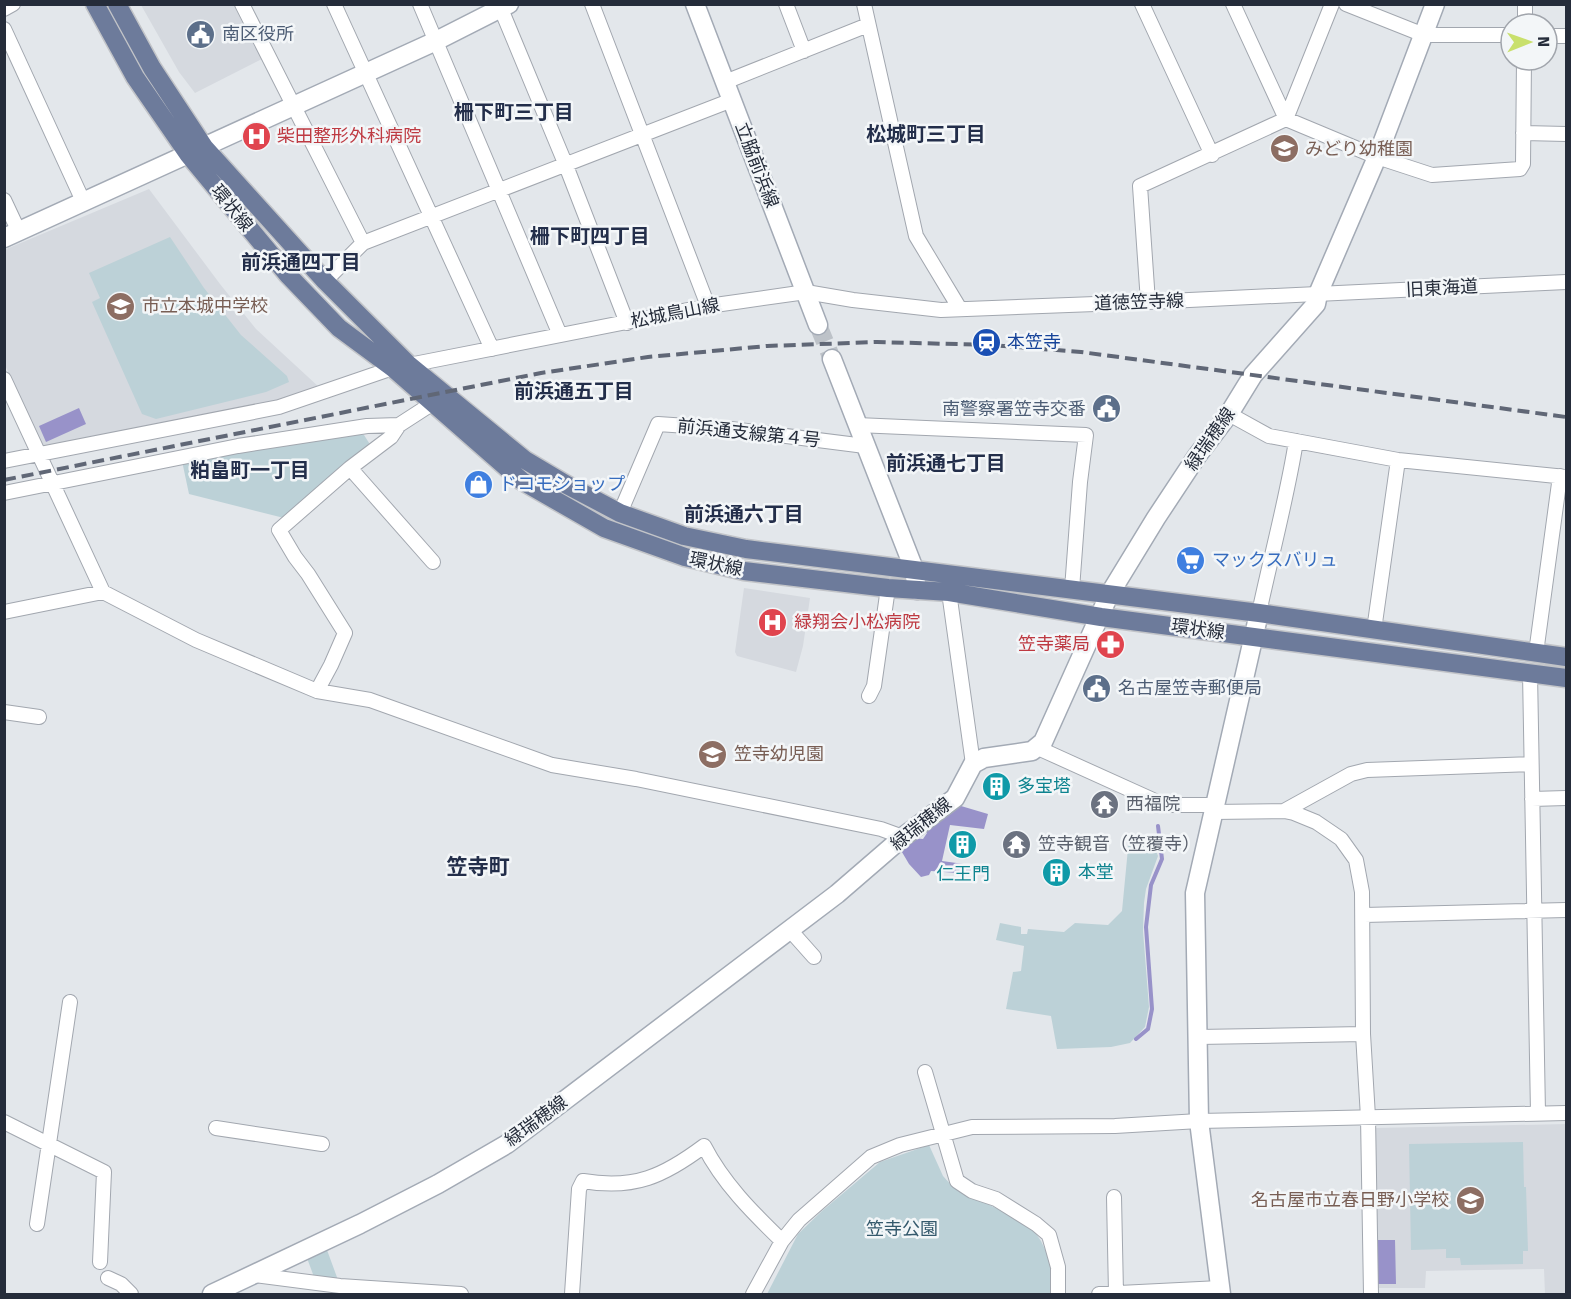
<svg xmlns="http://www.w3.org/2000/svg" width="1571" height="1299" font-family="'Fira Sans','Noto Sans JP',sans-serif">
<rect width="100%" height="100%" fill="#e3e7eb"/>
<path fill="#d5d9df" d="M141 5H237L264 58 195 93 179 72Z
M149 189 220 284 256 329 320 388 269 404 46 448 41 445 5 365 4 250Z
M744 588 810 598 803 646 796 672 737 656 735 652Z
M1566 1124V1294H1545L1544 1269 1426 1271 1425 1288H1374L1375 1128Z"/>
<path fill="#bcd1d7" d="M170 237 204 288 241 335 287 376 289 382 266 392 156 419 142 414 92 302 100 298 89 273Z
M351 434 364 435 371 446 284 518 189 494 182 461Z
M1129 838 1156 851 1158 856 1146 889 1144 903 1143 931 1149 1007 1145 1027 1130 1043 1111 1047 1057 1049 1051 1016 1006 1009 1013 972 1021 971 1024 946 996 940 1000 923 1021 927V934H1027L1028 929 1064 932 1075 923 1108 925 1122 911Z
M1523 1142 1524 1187H1526L1528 1251H1523V1264L1461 1265 1460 1258H1446V1249L1411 1250 1409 1144Z
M929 1145 943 1176 953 1187 1030 1225 1041 1241 1051 1262 1054 1294H767L798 1234 822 1211 880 1162Z
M327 1250 338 1280 314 1277 307 1258Z"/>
<path fill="#9892c9" d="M79 408 86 424 46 442 39 426Z
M961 806 988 814 984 829 950 825 942 861 971 865 970 874 931 871 929 875 921 877 909 864 899 847 913 838 923 839 927 833 926 828Z
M1377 1240H1395L1396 1284H1378Z"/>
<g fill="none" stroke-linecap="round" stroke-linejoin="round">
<path stroke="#9892c9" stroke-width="4" d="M1136 1039 1148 1029 1152 1009 1146 927 1151 885 1162 859 1158 826"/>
<path stroke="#bdc2c8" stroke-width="18" stroke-dasharray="18 9" stroke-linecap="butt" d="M818 325 832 359"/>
<defs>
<path id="street" d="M242 4 363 243
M334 4 492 349
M420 4 560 335
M499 4 565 163 627 323
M592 4 708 306
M786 4 804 51
M864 4 916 236 960 309
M1142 4 1212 155
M1233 4 1286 119 1377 157 1432 175 1520 169 1523 164 1524 60
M1346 4 1424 35H1511
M4 9 13 4
M1525 24V4
M4 29 83 201
M1547 36H1566
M725 82 868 25
M1523 133 1566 134
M4 200 19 232
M325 281 363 243 732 100
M1148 302 1140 186 1286 119 1332 4
M4 379 103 592 196 640 317 691 370 700 552 765 636 779 881 829 903 837
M1229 414 1269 436 1398 460 1566 477
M857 425 1086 435 1080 482 1072 589
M4 461 279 407 393 368 409 365 708 306 806 292 853 300 941 310 1148 302 1566 282
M350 468 433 562
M4 493 238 446 367 426 399 425
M620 513 658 424 731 429 865 446
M949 592 973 764
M4 612 103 592
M1259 613C1271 556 1287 498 1296 441
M1374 630 1398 460
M1536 653 1560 476
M1530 673 1538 1113
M317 691 331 665 345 633 308 574 295 557 279 530 350 468 391 437 399 425 433 403
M869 696 874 686 888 588
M4 712 39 717
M1038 748 1164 805H1214
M1532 799 1566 798
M1284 811 1351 774 1367 770 1531 764
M1213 812 1284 811 1294 813 1316 822 1341 839 1356 860 1362 892 1363 1034 1368 1117 1371 1294
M1364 915 1566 910
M790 930 814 957
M1198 1037 1363 1034
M925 1072 957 1181 972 1191 996 1199 1036 1224 1049 1235 1058 1267V1294
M4 1122 104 1172 100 1262
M216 1128 322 1144
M1114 1197 1116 1293
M37 1224 70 1002
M254 1275 340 1286 461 1294
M108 1278 121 1284 131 1294
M572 1294 579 1189 583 1181C634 1190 664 1176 704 1146 723 1183 752 1212 782 1241
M753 1294 782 1241 799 1220 871 1157 900 1145 972 1127 1115 1126 1199 1121 1566 1113
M1099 1294 1220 1288"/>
<path id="secondary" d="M695 4 818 325
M4 238 436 41 509 4
M832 359 914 569 917 590
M212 1294 360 1224 438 1184 507 1144 837 894 903 837 955 798 973 764 984 758 1032 751 1043 742 1109 595 1156 518 1197 456 1229 414 1253 375 1316 304 1318 294 1377 157 1435 4
M1221 1294 1199 1121 1195 893 1259 613"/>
<path id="primary" d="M95 4 135 77 188 154 288 275 339 328 393 368 522 481 604 528 685 557 744 571 888 588 949 592 1101 617 1566 678
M117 4 152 68 204 147 325 281 409 365 525 460 567 485 620 513 684 536 746 549 1259 613 1566 657"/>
</defs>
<use href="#street" stroke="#a2a7af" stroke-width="16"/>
<use href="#secondary" stroke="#a3aab5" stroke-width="21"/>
<use href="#primary" stroke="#c2c4c8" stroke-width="21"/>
<use href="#street" stroke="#fff" stroke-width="14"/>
<use href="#secondary" stroke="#fff" stroke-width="18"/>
<use href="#primary" stroke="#6d7b9b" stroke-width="18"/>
<path stroke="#606776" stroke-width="4" stroke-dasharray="12 6" stroke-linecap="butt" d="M4 480 541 373 648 357 767 346 877 342 991 345 1081 352 1566 417"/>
</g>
<defs>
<symbol id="civic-disc" viewBox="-11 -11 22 22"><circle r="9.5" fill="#5c6f8a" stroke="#f3f6f8"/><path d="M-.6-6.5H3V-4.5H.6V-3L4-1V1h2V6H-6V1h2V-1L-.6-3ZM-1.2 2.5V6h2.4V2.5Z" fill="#fff"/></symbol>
<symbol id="hospital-disc" viewBox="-11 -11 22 22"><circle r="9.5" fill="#e0444e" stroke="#f3f6f8"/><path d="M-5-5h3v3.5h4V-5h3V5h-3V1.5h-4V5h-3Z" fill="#fff"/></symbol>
<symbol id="school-disc" viewBox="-11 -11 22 22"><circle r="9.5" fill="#8d6e63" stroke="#f3f6f8"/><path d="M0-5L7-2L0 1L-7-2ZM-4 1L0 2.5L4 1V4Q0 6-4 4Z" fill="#fff"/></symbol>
<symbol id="station-disc" viewBox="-11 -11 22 22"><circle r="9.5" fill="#1a4fb4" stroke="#f3f6f8"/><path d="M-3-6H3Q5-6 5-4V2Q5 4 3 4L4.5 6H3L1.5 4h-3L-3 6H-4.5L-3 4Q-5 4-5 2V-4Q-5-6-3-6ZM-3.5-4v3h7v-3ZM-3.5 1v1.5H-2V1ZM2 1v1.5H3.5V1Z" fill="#fff"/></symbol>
<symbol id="shop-disc" viewBox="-11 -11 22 22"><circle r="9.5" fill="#3f7fe0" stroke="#f3f6f8"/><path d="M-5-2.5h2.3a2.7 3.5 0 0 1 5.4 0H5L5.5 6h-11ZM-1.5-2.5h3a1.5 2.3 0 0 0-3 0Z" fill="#fff"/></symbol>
<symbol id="supermarket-disc" viewBox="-11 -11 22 22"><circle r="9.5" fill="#3f7fe0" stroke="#f3f6f8"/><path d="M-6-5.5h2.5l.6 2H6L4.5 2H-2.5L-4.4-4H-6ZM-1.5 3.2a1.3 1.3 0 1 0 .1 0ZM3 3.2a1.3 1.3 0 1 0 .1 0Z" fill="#fff"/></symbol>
<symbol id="pharmacy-disc" viewBox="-11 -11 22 22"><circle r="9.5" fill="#e0444e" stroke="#f3f6f8"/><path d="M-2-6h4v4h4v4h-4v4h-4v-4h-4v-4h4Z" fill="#fff"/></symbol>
<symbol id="building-disc" viewBox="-11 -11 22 22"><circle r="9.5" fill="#0f9aa8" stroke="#f3f6f8"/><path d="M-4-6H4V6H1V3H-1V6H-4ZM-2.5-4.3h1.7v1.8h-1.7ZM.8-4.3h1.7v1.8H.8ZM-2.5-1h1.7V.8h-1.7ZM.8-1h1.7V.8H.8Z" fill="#fff"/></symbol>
<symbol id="temple-disc" viewBox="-11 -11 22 22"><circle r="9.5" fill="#6b7280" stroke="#f3f6f8"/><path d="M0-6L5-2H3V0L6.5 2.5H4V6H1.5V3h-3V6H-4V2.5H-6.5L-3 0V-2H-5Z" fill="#fff"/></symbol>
</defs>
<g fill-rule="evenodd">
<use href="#civic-disc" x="184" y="18" width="33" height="33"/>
<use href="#hospital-disc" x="240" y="120" width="33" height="33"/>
<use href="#school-disc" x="1268" y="132" width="33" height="33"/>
<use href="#school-disc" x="104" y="290" width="33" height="33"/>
<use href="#station-disc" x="970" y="326" width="33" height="33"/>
<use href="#civic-disc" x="1090" y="392" width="33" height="33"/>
<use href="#shop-disc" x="462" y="468" width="33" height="33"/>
<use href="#supermarket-disc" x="1174" y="544" width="33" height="33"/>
<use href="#hospital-disc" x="756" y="606" width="33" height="33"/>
<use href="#pharmacy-disc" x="1094" y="628" width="33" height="33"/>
<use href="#civic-disc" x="1080" y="672" width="33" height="33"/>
<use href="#school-disc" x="696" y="738" width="33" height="33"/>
<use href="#building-disc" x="980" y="770" width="33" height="33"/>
<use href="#temple-disc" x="1088" y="788" width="33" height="33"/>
<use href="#temple-disc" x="1000" y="828" width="33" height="33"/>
<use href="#building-disc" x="946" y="828" width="33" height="33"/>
<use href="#building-disc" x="1040" y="856" width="33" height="33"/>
<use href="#school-disc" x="1454" y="1184" width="33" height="33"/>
</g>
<g text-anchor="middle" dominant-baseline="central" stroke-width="5" stroke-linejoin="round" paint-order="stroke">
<g font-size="18" fill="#4e5e75" stroke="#f3f6f8" text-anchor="start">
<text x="222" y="34">南区役所</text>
<text x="1086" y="409" text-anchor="end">南警察署笠寺交番</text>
<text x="1118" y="688">名古屋笠寺郵便局</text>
</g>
<g font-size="18" fill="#be3a42" stroke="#f3f6f8" text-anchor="start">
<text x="277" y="136">柴田整形外科病院</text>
<text x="794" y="622">緑翔会小松病院</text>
<text x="1090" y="644" text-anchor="end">笠寺薬局</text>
</g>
<g font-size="18" fill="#785e54" stroke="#f3f6f8" text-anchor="start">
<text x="1305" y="149">みどり幼稚園</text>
<text x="142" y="306">市立本城中学校</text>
<text x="734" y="754">笠寺幼児園</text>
<text x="1449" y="1200" text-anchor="end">名古屋市立春日野小学校</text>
</g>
<g font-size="18" fill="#252c3a" stroke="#f3f6f8">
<text transform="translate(757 165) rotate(69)">立脇前浜線</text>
<text transform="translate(232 208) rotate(51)">環状線</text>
<text transform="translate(1442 288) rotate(-3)">旧東海道</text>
<text transform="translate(1139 302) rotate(-2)">道徳笠寺線</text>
<text transform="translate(675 313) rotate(-11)">松城鳥山線</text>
<text transform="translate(749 433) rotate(6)">前浜通支線第４号</text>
<text transform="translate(1210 439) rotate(-55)">緑瑞穂線</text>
<text transform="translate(716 564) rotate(12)">環状線</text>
<text transform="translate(1198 629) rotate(8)">環状線</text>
<text transform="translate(921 824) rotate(-39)">緑瑞穂線</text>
<text transform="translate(536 1121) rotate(-36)">緑瑞穂線</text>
</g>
<g font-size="18" fill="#164399" stroke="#f3f6f8" text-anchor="start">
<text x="1007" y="342">本笠寺</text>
</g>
<g font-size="18" fill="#366cbe" stroke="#f3f6f8" text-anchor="start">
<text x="499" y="484">ドコモショップ</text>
<text x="1212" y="560">マックスバリュ</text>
</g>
<g font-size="18" fill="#0d838f" stroke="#f3f6f8" text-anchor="start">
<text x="1017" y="786">多宝塔</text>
<text x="1078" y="872">本堂</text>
<text x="963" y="874" text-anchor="middle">仁王門</text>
</g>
<g font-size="18" fill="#5b616d" stroke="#f3f6f8" text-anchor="start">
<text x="1126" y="804">西福院</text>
<text x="1038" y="844">笠寺観音（笠覆寺）</text>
</g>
<g font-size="18" fill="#34596c" stroke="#f3f6f8">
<text x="902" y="1229">笠寺公園</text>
</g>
<g font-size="20" font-weight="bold" fill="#232e4a" stroke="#f3f6f8">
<text x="514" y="112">柵下町三丁目</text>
<text x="926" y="134">松城町三丁目</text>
<text x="590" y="236">柵下町四丁目</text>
<text x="301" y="262">前浜通四丁目</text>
<text x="574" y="391">前浜通五丁目</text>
<text x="946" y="463">前浜通七丁目</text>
<text x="250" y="470">粕畠町一丁目</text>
<text x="744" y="514">前浜通六丁目</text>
</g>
<g font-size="21" font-weight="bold" fill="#232e4a" stroke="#f3f6f8">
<text x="478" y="867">笠寺町</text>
</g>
</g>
<rect width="1571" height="1299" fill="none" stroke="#252c3a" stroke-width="12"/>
<g transform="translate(1529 42) rotate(89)"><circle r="28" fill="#f3f6f8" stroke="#a1a5ac" stroke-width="1.5"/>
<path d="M0-4.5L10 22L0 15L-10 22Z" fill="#c9e06c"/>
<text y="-9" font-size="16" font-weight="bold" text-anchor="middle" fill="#252c3a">N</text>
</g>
</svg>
